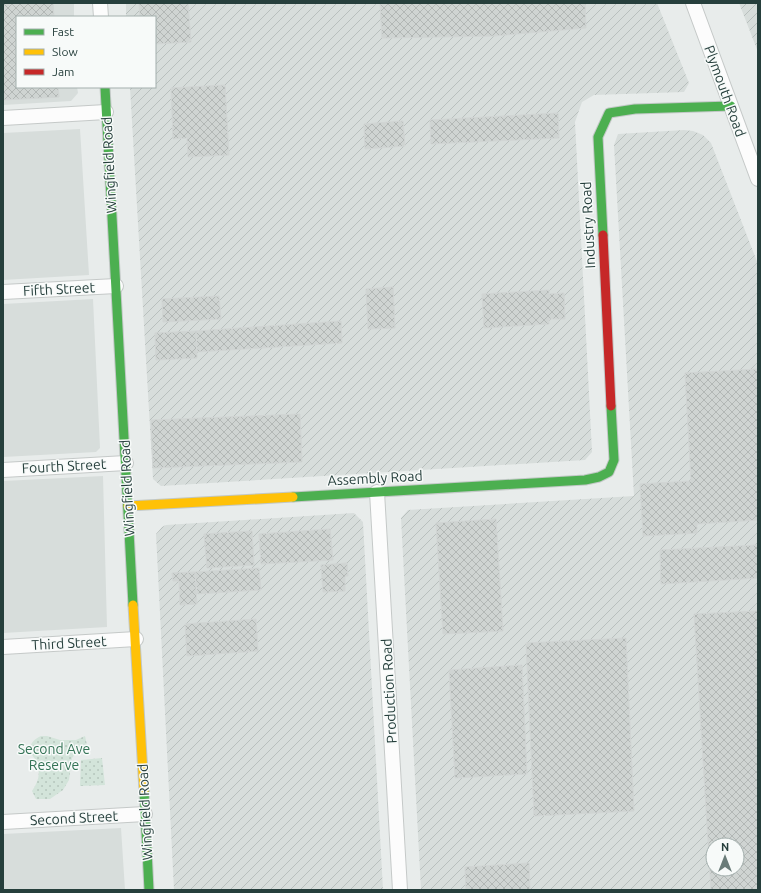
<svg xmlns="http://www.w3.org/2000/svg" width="761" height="893" font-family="Ubuntu,sans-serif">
<defs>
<pattern id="industrial-furrows" width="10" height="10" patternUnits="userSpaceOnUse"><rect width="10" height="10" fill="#d7dddb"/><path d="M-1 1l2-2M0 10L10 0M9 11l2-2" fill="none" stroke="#b8bfbd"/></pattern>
<pattern id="park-dots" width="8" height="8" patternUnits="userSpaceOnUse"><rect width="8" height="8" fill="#d3e4da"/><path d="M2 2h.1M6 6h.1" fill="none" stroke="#b5c5bc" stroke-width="1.8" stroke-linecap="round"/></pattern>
<pattern id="building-cross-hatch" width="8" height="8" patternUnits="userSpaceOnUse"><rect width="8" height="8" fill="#cfd4d2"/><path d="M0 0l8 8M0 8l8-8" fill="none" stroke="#b2b7b5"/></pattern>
</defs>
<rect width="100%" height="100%" fill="#e8eceb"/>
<path fill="#d7dddb" d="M3 3H74V17H17V87H77L78 93 71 101 3 105Z
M80 129 89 275 3 280V133Z
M93 299 100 448 96 452 3 457V304Z
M103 476 107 627 3 633V481Z
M121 828 125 890H3V834Z"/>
<path fill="url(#industrial-furrows)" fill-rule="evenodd" d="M126 3H657L689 83 684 92 594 95 582 102 575 122 592 452 585 460 161 486 153 479 130 87H155V17H126Z
M739 3H758V52Z
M684 130 693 131 703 135 711 143 758 264V890H421L401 518 408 510 634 496 614 145 618 134ZM713 845H737V869H713Z
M354 513 363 522 383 890H174L156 534 162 527 166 525Z"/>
<path fill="url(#park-dots)" d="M41 736H47L60 740H76L85 736 87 745 78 751 72 758 69 780 63 790 50 799H36L32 791C38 782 41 774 37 764 36 760 33 757 31 753 28 745 34 739 41 736Z
M102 758 105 785 80 786 81 760Z"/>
<path fill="url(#building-cross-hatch)" stroke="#d1d5d4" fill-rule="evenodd" d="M3 3H53L54 17H17V87H58L59 97 3 100Z
M139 3H188L191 42 155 44V17H140Z
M380 3H585L586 28 494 36 382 38Z
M225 85 229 155 188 157 187 138 173 139 171 88Z
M558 113 559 138 431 144 430 120Z
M403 121 405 146 365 149 364 124Z
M393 287 395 328 368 329 366 289Z
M549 290V294L564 293 565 319H549V324L484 328 482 294Z
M219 296 221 319 163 322 162 299Z
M341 321 342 343 197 352 196 331Z
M196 331 197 358 156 360 155 333Z
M758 369V520L697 524V533L643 536 640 484 691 481 685 373Z
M300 414 302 462 153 468 151 420Z
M496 519 503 631 443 634 436 523Z
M330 529 333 560 261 564 259 534Z
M252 531 254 565 207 568 204 534Z
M758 545V578L661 584 660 550Z
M347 563 348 576H345V591L323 592 321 565Z
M259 568 261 590 197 594 195 572Z
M195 572 197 604 180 605 179 581H173L172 573Z
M758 611V890H711L694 614ZM713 845H737V869H713Z
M256 619 258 651 187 656 185 624Z
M626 638 634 811 534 816 526 643Z
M522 665 527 774 455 778 449 670Z
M529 863 530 890H466L465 867Z"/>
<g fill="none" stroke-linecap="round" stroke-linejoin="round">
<defs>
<path id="street" d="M100 3 101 17
M693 3 758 179
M3 118 106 112
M3 292 116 286
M3 470 126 463
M377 492 400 890
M3 647 136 639
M3 822 145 814"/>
<path id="fast" d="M105 87 133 605
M603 235 598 137 609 113 635 109 731 106
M293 497 585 480 599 477 609 472 614 460 611 406
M144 791 149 890"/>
<path id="slow" d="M128 506 293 497
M133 605 144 791"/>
<path id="jam" d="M603 235 611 406"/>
</defs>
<use href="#street" stroke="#c5c9c8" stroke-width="16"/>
<use href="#fast" stroke="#c2c8c6" stroke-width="11"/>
<use href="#slow" stroke="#c2c8c6" stroke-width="11"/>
<use href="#jam" stroke="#c2c8c6" stroke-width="11"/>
<use href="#street" stroke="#fcfcfc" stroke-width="14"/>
<use href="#fast" stroke="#4caf50" stroke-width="9"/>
<use href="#slow" stroke="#ffc107" stroke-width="9"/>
<use href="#jam" stroke="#c62828" stroke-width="9"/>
</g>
<g text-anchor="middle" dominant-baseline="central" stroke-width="3" stroke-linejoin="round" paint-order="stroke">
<g font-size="14" fill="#263f3c" stroke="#f7faf9">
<text transform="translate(725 91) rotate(70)">Plymouth Road</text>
<text transform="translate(109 165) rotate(-93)">Wingfield Road</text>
<text transform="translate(588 225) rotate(-93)">Industry Road</text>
<text transform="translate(59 289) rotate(-3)">Fifth Street</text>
<text transform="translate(64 466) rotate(-3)">Fourth Street</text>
<text transform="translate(375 478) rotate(-3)">Assembly Road</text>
<text transform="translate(127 488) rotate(-93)">Wingfield Road</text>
<text transform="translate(69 643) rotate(-3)">Third Street</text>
<text transform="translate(389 691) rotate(-93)">Production Road</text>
<text transform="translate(145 812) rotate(-93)">Wingfield Road</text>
<text transform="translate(74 818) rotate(-3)">Second Street</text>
</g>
<g font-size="14" fill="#347356" stroke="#f7faf9">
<text x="54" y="749">Second Ave<tspan x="54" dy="16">Reserve</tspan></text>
</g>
</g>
<rect width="761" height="893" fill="none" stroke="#263f3c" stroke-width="8"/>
<rect x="16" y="16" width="140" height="72" fill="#f7faf9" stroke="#a3afad"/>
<rect x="24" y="29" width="20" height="6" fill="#4caf50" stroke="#a3afad"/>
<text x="52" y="36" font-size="12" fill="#263f3c">Fast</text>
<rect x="24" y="49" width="20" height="6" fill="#ffc107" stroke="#a3afad"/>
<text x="52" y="56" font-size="12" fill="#263f3c">Slow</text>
<rect x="24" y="69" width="20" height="6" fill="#c62828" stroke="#a3afad"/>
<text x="52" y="76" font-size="12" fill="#263f3c">Jam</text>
<g transform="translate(725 857)"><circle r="19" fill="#f7faf9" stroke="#a3afad"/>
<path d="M0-3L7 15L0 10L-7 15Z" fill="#6a7c79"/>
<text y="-6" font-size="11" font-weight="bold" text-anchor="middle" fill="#263f3c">N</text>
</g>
</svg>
